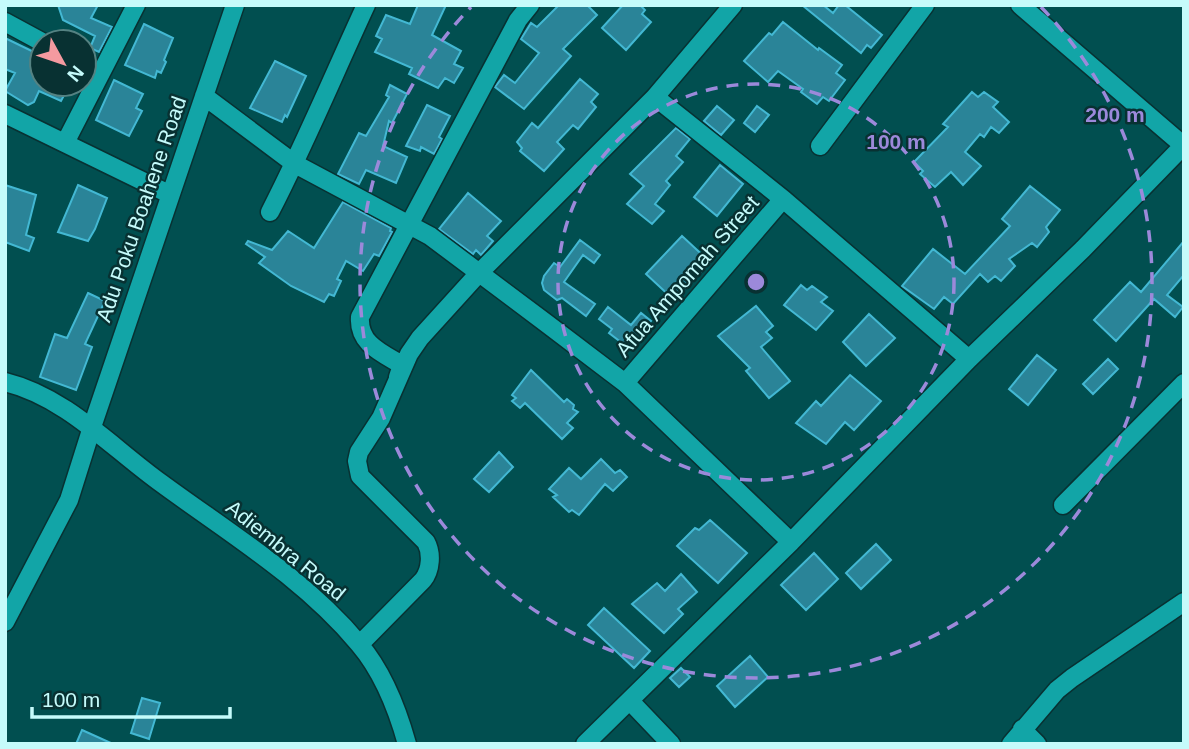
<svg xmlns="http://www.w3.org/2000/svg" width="1189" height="749" font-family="Helvetica,sans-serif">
<rect width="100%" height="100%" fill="#014f50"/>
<path fill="#2a8498" stroke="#43b8d3" stroke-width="2" d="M58 5H98L91 18 112 27 99 52 90 48 95 36 63 20Z
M418 5H446L432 35 461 51 454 64 463 68 454 83 445 78 438 88 409 74 412 68 375 52 382 39 376 36 386 15 410 24Z
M559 5H587L597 15 563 49 571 56 524 109 495 87 504 75 515 83 539 53 521 39 531 23 537 27Z
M623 5H640L645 10 642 14 651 22 626 50 602 28Z
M802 5H823L833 13 839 5H845L882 35 871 48 867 45 861 53Z
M783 22 818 50 819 48 842 65 836 73 845 80 829 101 823 97 817 104 801 92 803 89 778 71 768 82 744 61 769 33 772 35Z
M144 24 173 38 164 60 166 62 161 73 157 71 155 78 125 65Z
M5 38 42 56V84H70L61 101 39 91 34 102 28 105 5 91 15 73 5 69Z
M275 61 306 76 287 117 285 115 282 122 250 108Z
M580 79 598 94 591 102 596 107 578 129 573 125 557 142 564 149 544 171 520 151 522 148 517 142 532 123 538 128Z
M114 80 143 94 136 108 142 111 129 136 96 120Z
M390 85 407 94 392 123 389 121 383 146 407 157 396 183 366 170 359 184 338 174 359 133 366 136 389 97 386 95Z
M972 92 978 97 984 92 998 102 993 107 1009 122 999 133 991 127 984 137 980 134 965 152 981 166 963 185 951 172 935 187 920 174 923 171 914 162 948 127 943 124Z
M427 105 450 116 439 137 442 139 434 154 421 147 420 151 406 146Z
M717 106 734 120 721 135 704 121Z
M757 106 769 115 755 132 744 123Z
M676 128 690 139 676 156 683 162 666 181 670 185 655 204 664 211 652 224 627 204 644 186 630 174Z
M720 165 743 184 717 216 694 197Z
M5 185 36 195 26 235 34 238 29 251 5 242Z
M78 185 107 198 95 229 88 241 58 232Z
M1030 186 1060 210 1046 227 1049 232 1037 247 1032 243 1009 259 1015 266 1001 281 995 276 988 282 980 274 953 304 944 297 934 309 902 286 933 249 965 274 1010 226 1002 219Z
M468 193 501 221 487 236 493 241 481 255 476 250 473 254 439 229Z
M343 202 391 228 390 231 392 232 379 256 374 254 363 271 346 261 337 279 341 281 334 296 329 294 324 302 291 286 259 263 265 257 246 244 248 241 272 250 288 231 314 248Z
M682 236 710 262 674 300 646 274Z
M580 240 600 255 594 263 583 255 564 282 595 304 586 316 562 298 557 300 544 290 542 283 544 276 554 263 560 267Z
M1184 241V275L1167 295 1183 307 1175 317 1154 299 1116 341 1094 320 1130 282 1141 292Z
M801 285 807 290 812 286 827 297 821 302 833 311 816 330 784 305Z
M88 293 105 301 85 344 92 347 76 390 40 377 55 334 67 338Z
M756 306 773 326 766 332 772 338 761 347 790 381 769 398 746 371 750 368 718 336Z
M608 307 631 325 641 313 651 321 630 349 609 333 612 329 599 319Z
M869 314 895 338 866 366 843 342Z
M1037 355 1056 370 1028 405 1009 389Z
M1108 359 1118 369 1093 394 1083 384Z
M531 370 564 402 567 399 574 405 573 409 578 412 567 423 573 428 562 439 525 403 520 408 512 401 516 398 512 395Z
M850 375 881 401 854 430 845 422 826 444 796 423 816 401 821 406Z
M499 452 513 467 489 492 474 479Z
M601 459 615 473 620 470 627 477 613 491 605 484 579 515 572 510 569 512 553 497 557 495 549 489 569 468 581 479Z
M710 520 747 553 718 583 677 546 695 528 699 530Z
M876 544 891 560 861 589 846 573Z
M814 553 838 579 806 610 781 585Z
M681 574 697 592 678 609 683 614 664 633 632 604 657 583 665 591Z
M604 608 650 651 634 668 588 625Z
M750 656 768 677 735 707 717 686Z
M681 668 690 677 679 687 670 678Z
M142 698 160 703 149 739 131 733Z
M82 730 113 744H76Z"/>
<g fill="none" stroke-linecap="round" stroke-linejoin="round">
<defs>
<path id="minor" d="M1020 5 1184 146
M5 22 42 42
M204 96 295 164 430 236 546 323 625 383 791 542
M655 97 783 199 969 359
M5 114 169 194
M65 143 136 5
M820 146 925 5
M270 212C305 144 334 74 366 5
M398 377 402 365C382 353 358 344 360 317L518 20 530 5
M5 382C66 397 111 447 161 483 229 533 304 578 359 644 383 672 397 708 407 744
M625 383 783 199
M1063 505 1184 383
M5 622 69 500 92 427 235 5
M360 644 423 580C431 570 432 553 426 542L360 476 357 461 359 452 381 418 409 354 420 338 479 273 655 97 733 5
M630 701 671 744
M1022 729 1037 744
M585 744 791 542 969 359 1083 249 1183 146
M1011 744 1057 690 1072 678 1184 602"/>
</defs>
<use href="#minor" stroke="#083132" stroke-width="21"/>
<use href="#minor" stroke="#12a5a7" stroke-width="18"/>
</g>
<g fill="none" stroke="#9c89da" stroke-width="3.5" stroke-dasharray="12 9">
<circle cx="756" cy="282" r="198"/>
<path d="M1041 7A396 396 0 1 1 471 7"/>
</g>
<g text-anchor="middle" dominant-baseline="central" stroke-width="5" stroke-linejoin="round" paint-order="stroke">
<g font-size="21" fill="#c5fbfb" stroke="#083132">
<text transform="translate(141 209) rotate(-71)">Adu Poku Boahene Road</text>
<text transform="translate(687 276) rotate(-49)">Afua Ampomah Street</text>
<text transform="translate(286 550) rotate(39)">Adiembra Road</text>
</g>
</g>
<circle cx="756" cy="282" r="10" fill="#9c89da" stroke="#083132" stroke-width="3.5"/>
<g font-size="21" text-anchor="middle" font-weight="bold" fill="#9c89da" stroke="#083132" stroke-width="5" stroke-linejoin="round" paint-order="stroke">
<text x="1115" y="122">200 m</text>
<text x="896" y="149">100 m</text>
</g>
<rect width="1189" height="749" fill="none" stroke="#c5fbfb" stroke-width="14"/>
<g transform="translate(63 63) rotate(130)"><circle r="33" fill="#083132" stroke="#548282" stroke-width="2"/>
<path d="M0-5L12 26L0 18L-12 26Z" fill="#f49aa0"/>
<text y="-10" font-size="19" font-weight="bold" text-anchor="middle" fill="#c5fbfb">N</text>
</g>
<path d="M32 707v10h198v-10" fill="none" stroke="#c5fbfb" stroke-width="3.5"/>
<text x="42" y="707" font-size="21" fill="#c5fbfb" stroke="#083132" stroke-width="5" paint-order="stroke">100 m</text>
</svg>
